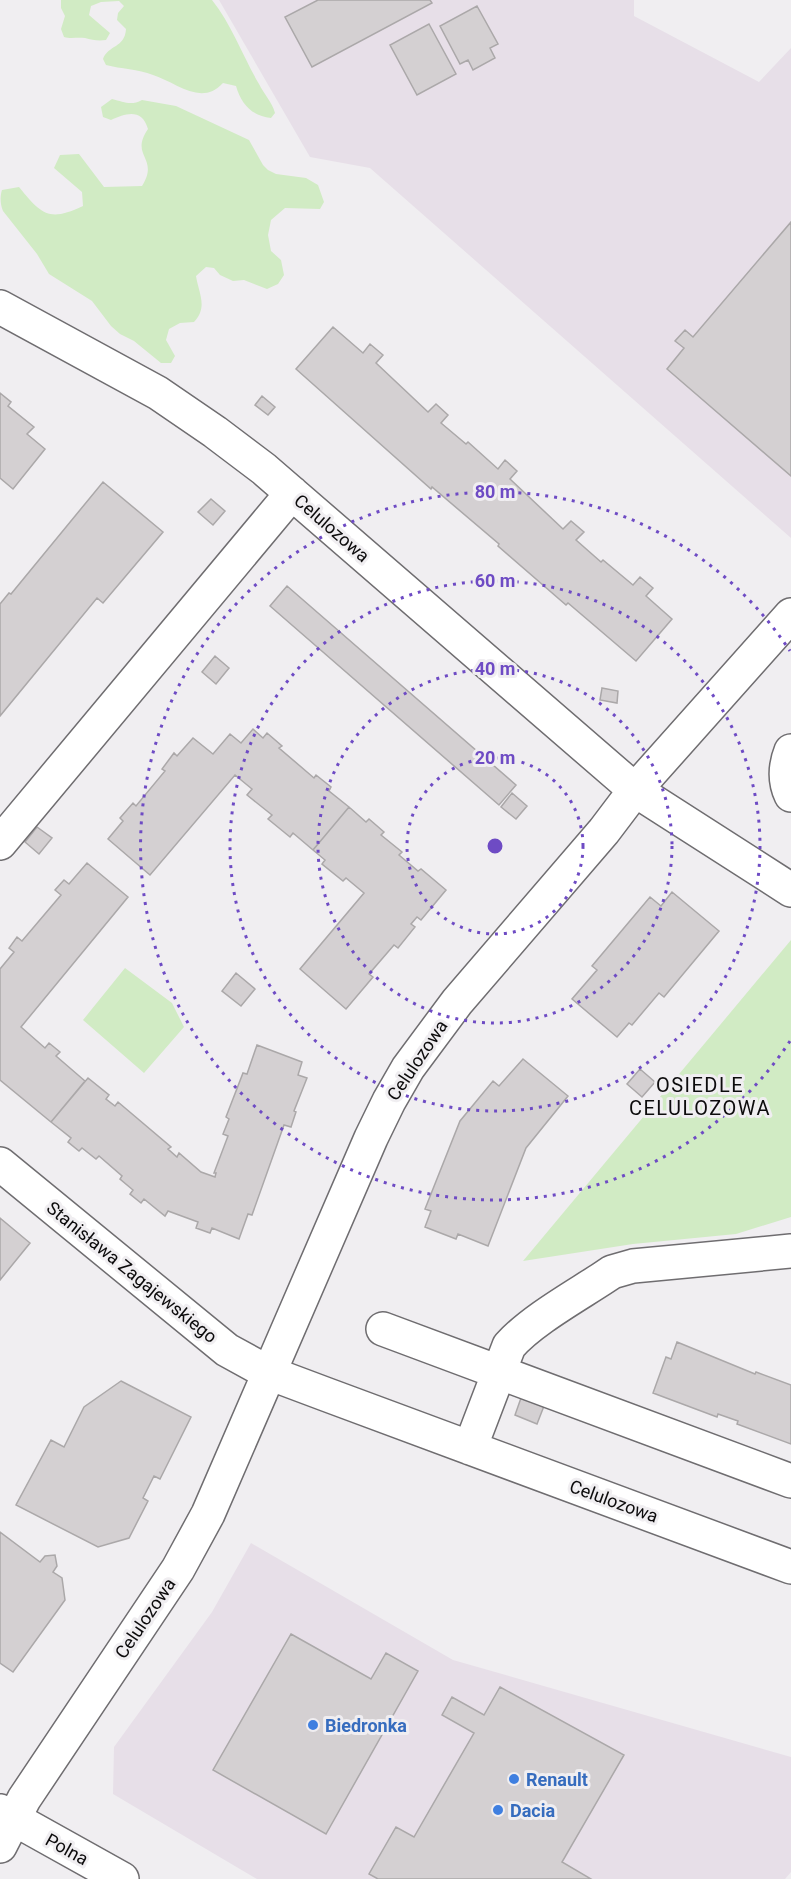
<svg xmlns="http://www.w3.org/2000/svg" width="791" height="1879" font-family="Roboto,sans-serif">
<rect width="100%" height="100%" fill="#f0eef1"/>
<path fill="#e7dfe8" d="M219 0H634V16L759 82 791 48V538L370 168 310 157Z
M251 1543 453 1660 791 1757V1872L785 1879H257L113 1794 114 1747 212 1612Z"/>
<path fill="#d1ebc4" d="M61 0H212C232 25 243 57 259 84 264 94 272 102 275 113L271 118C252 116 241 104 236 86L223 83C201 107 176 82 153 75 138 69 121 69 106 65L103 59C108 45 125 48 126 29L117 20 118 13 124 6 119 1 101 2 91 6 89 15 110 33 106 40C98 41 92 40 85 38 77 37 71 39 64 37L61 29 65 16 61 8Z
M112 99C124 102 131 106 142 100L176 106 249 140 263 165 268 170 276 174 306 178 318 185 324 202 320 209 285 208 271 220 268 235 271 251 281 260 284 275 278 284 267 289 244 280 233 281 220 275 214 268 206 267 196 276C199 294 208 307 194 322L180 323 169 329 166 340 175 356 171 363H161L134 341 120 334 111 326 92 301 49 274 37 254 3 211C0 204 0 196 2 190L19 187C42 215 49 222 83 206L82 192 54 168 60 155 79 154 104 187 142 186C160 157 129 157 148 129 142 108 126 113 111 120L103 117 101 107Z
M791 940V1217L736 1234 633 1244 523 1261Z
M125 968 172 1003 184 1027 144 1073 83 1020Z"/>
<path fill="#d4d0d2" stroke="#aba8a9" stroke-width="1.5" d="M318 0H430L432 3 312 67 285 17Z
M477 6 498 44 490 48 495 58 473 70 468 60 460 64 440 26Z
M429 24 456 74 417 95 390 45Z
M791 222V476L667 369 684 348 675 341 685 330 693 337Z
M333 327 363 353 370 344 383 355 376 363 428 412 436 404 448 415 441 423 466 444 468 442 498 469 505 460 517 471 510 479 563 529 571 521 584 532 576 540 601 562 603 560 633 585 640 577 653 588 646 596 672 619 636 661 568 603 566 605 498 546 499 544 432 487 431 489 296 369Z
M0 393 11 402 8 406 34 427 27 434 45 449 13 489 0 478Z
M262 396 275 407 268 415 255 405Z
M103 482 163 532 103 603 97 598 0 716V604L9 593 11 594Z
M211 499 225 511 213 525 198 512Z
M287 586 516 785 499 805 270 606Z
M215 656 229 668 216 684 202 672Z
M602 688 618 691 617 703 600 700Z
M253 729 263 738 267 733 282 746 279 748 314 778 316 775 331 787 329 791 349 807 313 850 293 833 290 837 268 819 272 815 247 795 252 789 235 775 150 875 108 839 123 821 120 818 133 803 136 806 165 771 162 769 174 753 177 756 193 738 213 754 230 734 241 743Z
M512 793 527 806 516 819 501 807Z
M349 807 366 822 369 819 384 832 381 835 402 852 399 855 418 871 421 869 446 890 421 920 417 917 411 924 415 927 398 948 394 945 369 974 373 977 346 1009 300 969 364 893 346 878 343 881 322 864 325 860 313 850Z
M37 827 52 838 39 854 25 842Z
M87 863 128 897 21 1027 45 1048 49 1043 60 1052 56 1056 85 1081 51 1122 0 1080V969L14 952 9 948 17 937 22 941 61 895 55 890 64 880 69 884Z
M672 892 719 931 664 997 659 993 632 1025 629 1023 617 1037 572 999 597 970 592 966 650 897 661 906Z
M236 973 255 989 241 1006 222 991Z
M257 1045 302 1062 298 1075 307 1078 294 1111 296 1112 291 1127 284 1125 252 1215 248 1214 239 1239 212 1228 210 1233 196 1228 198 1222 168 1211 165 1216 144 1199 141 1203 130 1194 133 1190 120 1179 122 1176 99 1156 96 1159 82 1148 79 1151 68 1142 71 1138 51 1122 88 1078 109 1095 106 1099 115 1106 118 1102 171 1147 168 1149 177 1157 179 1153 201 1172 215 1177 216 1173H214L228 1136 223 1134 229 1119 226 1117 243 1073 247 1074Z
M523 1059 568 1096 526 1148 488 1246 458 1234 456 1239 425 1227 431 1211 425 1209 460 1121 493 1081 499 1086Z
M640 1069 655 1082 642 1097 627 1084Z
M0 1218 30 1243 0 1280Z
M677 1342 755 1374 756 1372 791 1385V1444L737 1424 738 1421 718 1414 717 1417 653 1393 666 1357 671 1359Z
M121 1381 191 1417 160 1479 154 1476 143 1498 148 1501 129 1538 98 1547 16 1505 51 1440 64 1447 84 1407Z
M521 1398 544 1406 537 1424 515 1415Z
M0 1532 40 1562 45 1556 55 1555 57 1566 53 1572 62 1578 65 1600 13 1672 0 1663Z
M291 1634 371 1679 386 1653 418 1671 326 1834 213 1770Z
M500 1687 624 1755 562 1862 591 1879H378L369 1874 396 1827 414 1837 474 1733 442 1715 452 1697 484 1715Z"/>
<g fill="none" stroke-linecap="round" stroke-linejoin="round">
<defs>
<path id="minor" d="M0 307 158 393 215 432 264 469 635 790 791 890
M791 751C785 766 784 780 791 795
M0 843 292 493
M0 1164 227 1350 269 1373 325 1394 791 1567
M383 1329 791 1481
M470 1448 509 1346C531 1321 574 1297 603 1278L612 1272 633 1266 791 1251
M0 1846 24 1799 178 1569 208 1514 371 1138 389 1101 408 1068 457 1002 604 831 635 790 791 615"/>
<path id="tertiary" d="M0 1811 122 1879"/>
</defs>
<use href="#minor" stroke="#6f6d70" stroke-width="36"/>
<use href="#tertiary" stroke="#6f6d70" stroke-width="36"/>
<use href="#minor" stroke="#fff" stroke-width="33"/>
<use href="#tertiary" stroke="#fff" stroke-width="33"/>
</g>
<g fill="none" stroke="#6e4bc4" stroke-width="3" stroke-dasharray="3 6">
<circle cx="495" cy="846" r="88"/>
<circle cx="495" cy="846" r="177"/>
<circle cx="495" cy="846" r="265"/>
<path d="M790 1041A354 354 0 1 1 790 651"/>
</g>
<g fill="#3f7fe0" stroke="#f0eef1" stroke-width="2">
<circle cx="313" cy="1725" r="6"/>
<circle cx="514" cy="1779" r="6"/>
<circle cx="498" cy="1810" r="6"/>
</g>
<g text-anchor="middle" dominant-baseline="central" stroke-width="6" stroke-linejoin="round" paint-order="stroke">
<g font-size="18" fill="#0c0b0c" stroke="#f0eef1">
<text transform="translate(332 528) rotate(41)">Celulozowa</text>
<text transform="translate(417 1060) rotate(-56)">Celulozowa</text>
<text transform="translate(132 1272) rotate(39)">Stanisława Zagajewskiego</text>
<text transform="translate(614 1501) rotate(20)">Celulozowa</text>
<text transform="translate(145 1618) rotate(-56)">Celulozowa</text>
<text transform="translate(67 1849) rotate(29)">Polna</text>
</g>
<g font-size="18" font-weight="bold" fill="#366cbe" stroke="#f0eef1" text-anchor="start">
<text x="325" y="1725">Biedronka</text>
<text x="526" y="1779">Renault</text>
<text x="510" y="1810">Dacia</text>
</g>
<g font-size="20" letter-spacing="1.5" fill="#0c0b0c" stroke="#f0eef1">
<text x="700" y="1085">OSIEDLE<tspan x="700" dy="23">CELULOZOWA</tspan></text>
</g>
</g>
<circle cx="495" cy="846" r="9" fill="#6e4bc4" stroke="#f0eef1" stroke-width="3"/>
<g font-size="18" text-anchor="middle" font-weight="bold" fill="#6e4bc4" stroke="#f0eef1" stroke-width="6" stroke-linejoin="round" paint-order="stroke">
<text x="495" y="498">80 m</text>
<text x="495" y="587">60 m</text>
<text x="495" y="675">40 m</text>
<text x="495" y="764">20 m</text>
</g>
</svg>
